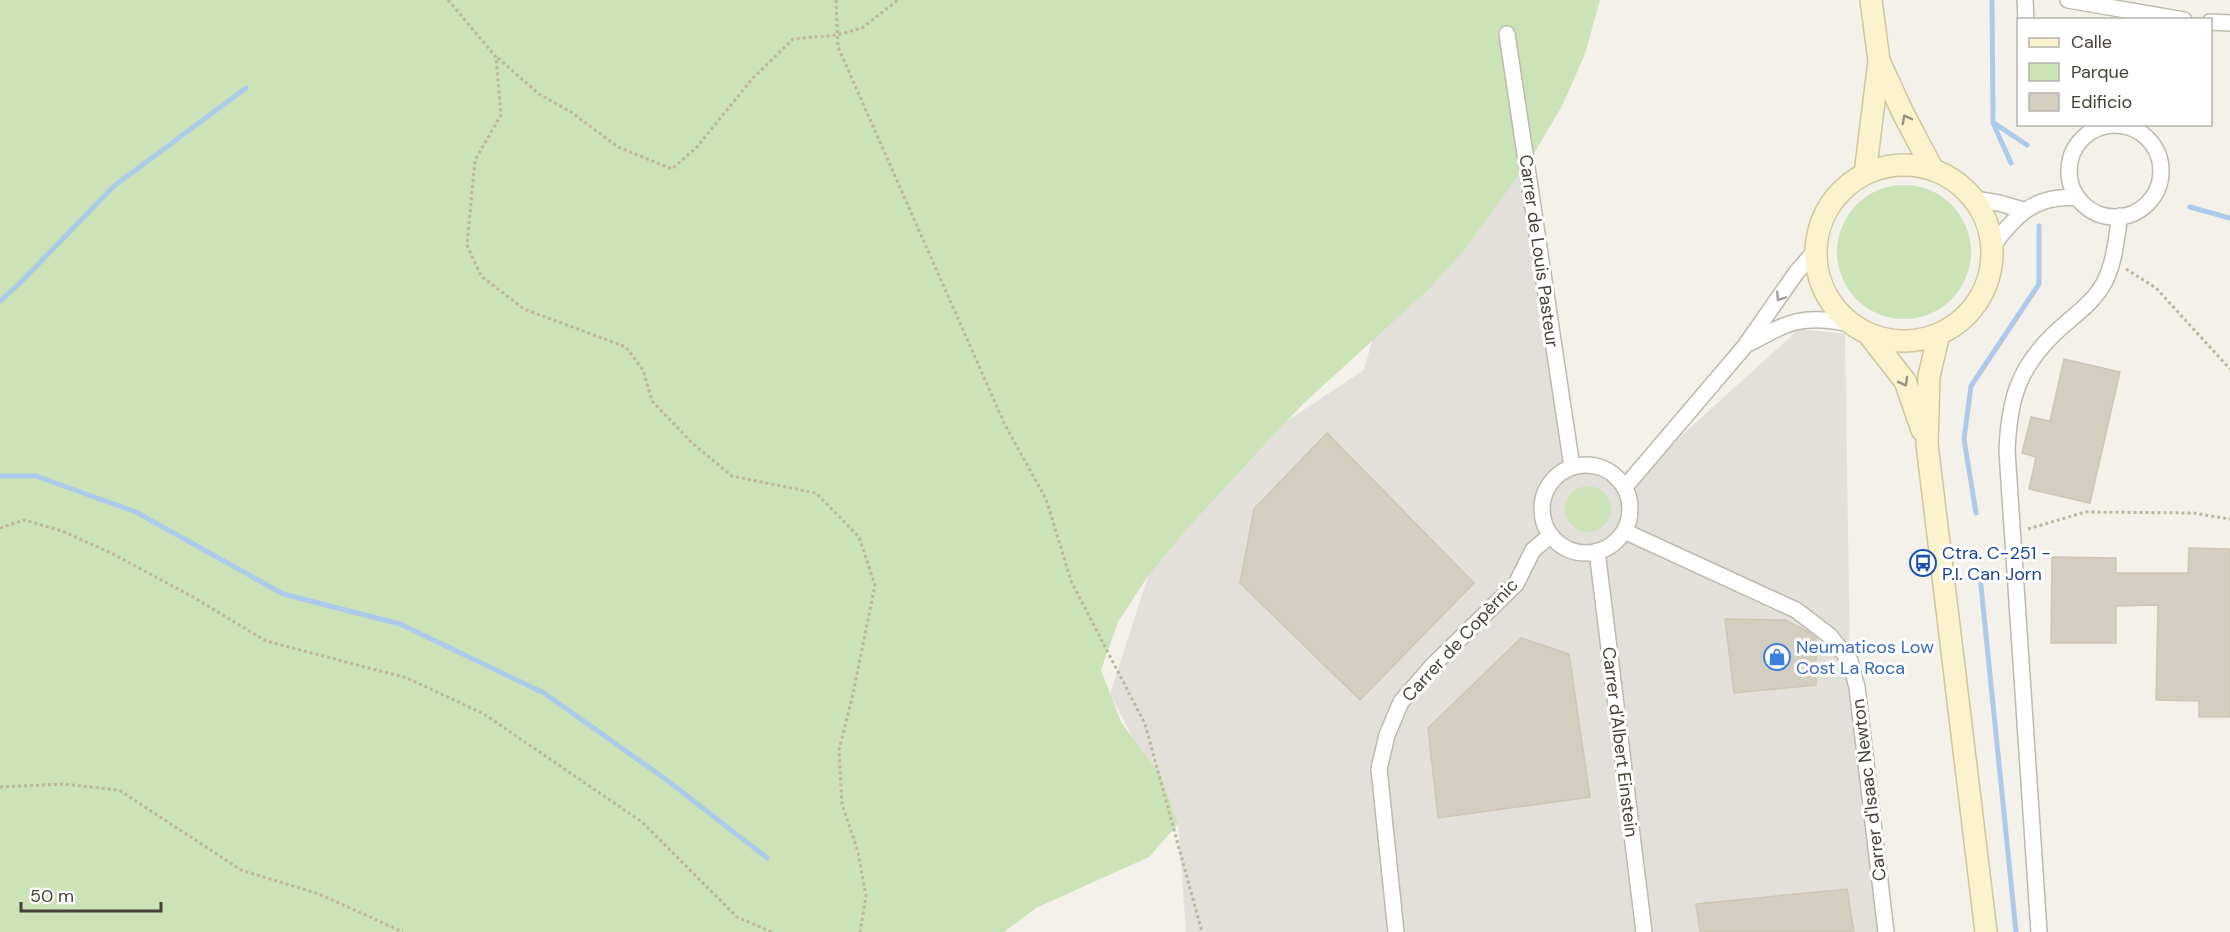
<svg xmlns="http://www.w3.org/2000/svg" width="2230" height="932" font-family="'DM Sans',sans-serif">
<rect width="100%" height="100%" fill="#f3f1ea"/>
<path fill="#e3e0db" d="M1507 34 1572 467 1625 487 1799 329 1845 334 1850 661 1885 932H1186L1178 824 1110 694 1174 496 1364 370 1439 101Z"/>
<path fill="#cbe3b6" d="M0 0H1600L1585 54 1562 106 1533 155 1466 248 1429 289 1304 403 1265 444 1185 531 1148 576 1118 622 1101 670 1121 722 1161 776 1178 824 1149 857 1036 908 1004 932H0Z
M1837 252a67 67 0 1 1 134 0a67 67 0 1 1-134 0Z
M1565 509a23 23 0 1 1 46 0a23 23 0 1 1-46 0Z"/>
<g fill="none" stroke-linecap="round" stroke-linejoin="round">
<path stroke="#accbea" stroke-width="5" d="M1992 0 1993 123 2011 163
M1994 123 2027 145
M2190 207 2230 218
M0 301 19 284 114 186 246 88
M0 476H36L136 512 283 594 400 624 544 693 664 778 767 858
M1976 513 1964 439 1971 386 2039 284V226
M1980 576 2016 932"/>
</g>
<path fill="#d4cec0" stroke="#cec6b4" stroke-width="1.5" d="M2064 359 2120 372 2090 503 2029 489 2036 457 2022 453 2031 417 2050 421Z
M1327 433 1474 583 1360 700 1240 583 1254 509Z
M2189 548 2230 549V717H2199V701L2156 700 2158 605 2116 606V643H2051L2052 557 2116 558V573H2188Z
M1725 619 1785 620 1808 632 1816 638V685L1734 693Z
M1521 638 1569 654 1590 797 1438 818 1428 728Z
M1847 889 1854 932H1700L1696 904Z"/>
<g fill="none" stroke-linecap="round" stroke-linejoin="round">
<defs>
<path id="street" d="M2025 0 2026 20
M2068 0 2184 20
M2210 22 2230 23
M1507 34 1572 467
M2069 171a46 46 0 1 1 92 0a46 46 0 1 1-92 0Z
M1974 199 1999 203 2023 210
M1992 247C2015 215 2036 194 2078 198
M1750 343C1790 321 1804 314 1850 324
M1542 509a44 44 0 1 1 88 0a44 44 0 1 1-88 0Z
M1625 487 1745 346 1796 273 1815 251
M1624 531 1796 610 1830 636 1850 661 1857 687 1886 932
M1597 551 1644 932
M1396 932 1379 769 1387 735 1401 702 1434 664 1516 584 1533 550 1551 535
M2039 932 2007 451C2009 402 2017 370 2053 335 2070 318 2092 305 2104 283 2115 262 2116 239 2120 216"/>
<path id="secondary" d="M1879 61 1903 113 1933 170
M1816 253a88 88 0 1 1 176 0a88 88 0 1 1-176 0Z
M1865 174 1879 61 1871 0
M1939 334 1929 376 1927 444 1986 932
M1869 335 1905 381 1922 430"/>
</defs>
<use href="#street" stroke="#beb9ad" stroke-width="18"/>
<use href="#secondary" stroke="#cfc69d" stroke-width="24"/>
<path stroke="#beb69f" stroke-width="3" stroke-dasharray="3 3" stroke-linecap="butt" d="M448 0 496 57 501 115 475 160 467 245 481 276 524 309 626 347 643 370 652 401 692 443 732 476 816 493 859 537 875 585 852 698 839 750 842 804 858 852 866 896 860 932
M836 0 838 47 1005 425 1046 499 1071 581 1145 724 1202 932
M498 58 539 94 571 112 618 147 672 169 697 147 752 79 793 39 837 35 862 28 898 0
M2126 269 2156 288 2230 369
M0 528 24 520 62 531 111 553 193 597 266 641 407 678 484 714 642 822 737 917 772 932
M2028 529 2085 512 2193 513 2230 519
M0 787 63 784 119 790 241 870 319 894 403 932"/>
<use href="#street" stroke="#fff" stroke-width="15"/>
<use href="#secondary" stroke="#faf3cd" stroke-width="21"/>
</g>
<defs><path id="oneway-chevron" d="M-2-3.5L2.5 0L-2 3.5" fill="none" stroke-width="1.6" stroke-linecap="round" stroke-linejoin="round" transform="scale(1.5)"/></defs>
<g stroke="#97927b">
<use href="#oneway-chevron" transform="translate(1906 119) rotate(-118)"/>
<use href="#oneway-chevron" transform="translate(1904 382) rotate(61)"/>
</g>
<use stroke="#a2a09c" href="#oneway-chevron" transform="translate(1780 297) rotate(123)"/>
<defs>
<symbol id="bus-ring" viewBox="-11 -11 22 22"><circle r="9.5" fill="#fff" stroke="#1a4fb4" stroke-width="1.5"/><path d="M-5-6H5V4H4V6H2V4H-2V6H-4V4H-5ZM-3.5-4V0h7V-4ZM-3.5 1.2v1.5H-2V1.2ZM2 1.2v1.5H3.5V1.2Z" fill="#1a4fb4"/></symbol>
<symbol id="shop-ring" viewBox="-11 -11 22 22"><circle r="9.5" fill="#fff" stroke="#3f7fe0" stroke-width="1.5"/><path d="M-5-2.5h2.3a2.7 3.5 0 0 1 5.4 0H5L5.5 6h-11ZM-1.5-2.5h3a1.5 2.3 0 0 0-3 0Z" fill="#3f7fe0"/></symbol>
</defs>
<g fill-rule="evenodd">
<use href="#bus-ring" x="1908" y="548" width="30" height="30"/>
<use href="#shop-ring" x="1762" y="642" width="30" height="30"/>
</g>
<g text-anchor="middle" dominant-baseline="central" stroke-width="6" stroke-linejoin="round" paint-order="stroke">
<g font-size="18" fill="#464238" stroke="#fff">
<text transform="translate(1539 251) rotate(82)">Carrer de Louis Pasteur</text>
<text transform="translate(1460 640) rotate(-47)">Carrer de Copèrnic</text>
<text transform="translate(1620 742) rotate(83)">Carrer d'Albert Einstein</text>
<text transform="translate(1869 790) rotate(-97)">Carrer d'Isaac Newton</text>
</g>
<g font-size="18" fill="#164399" stroke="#fff" text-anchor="start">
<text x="1942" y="553">Ctra. C-251 -<tspan x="1942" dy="21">P.I. Can Jorn</tspan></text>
</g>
<g font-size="18" fill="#366cbe" stroke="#fff" text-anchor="start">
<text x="1796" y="647">Neumaticos Low<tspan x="1796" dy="21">Cost La Roca</tspan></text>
</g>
</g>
<rect x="2017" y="18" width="195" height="108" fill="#ffffff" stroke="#b5b3af" stroke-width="1.5"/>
<rect x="2029" y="38" width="30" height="9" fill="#faf3cd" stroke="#b5b3af" stroke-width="1.5"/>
<text x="2071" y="48" font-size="18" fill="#464238">Calle</text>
<rect x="2029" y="63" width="30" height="18" fill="#cbe3b6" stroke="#b5b3af" stroke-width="1.5"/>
<text x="2071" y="78" font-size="18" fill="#464238">Parque</text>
<rect x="2029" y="93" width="30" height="18" fill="#d4cec0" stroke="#b5b3af" stroke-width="1.5"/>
<text x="2071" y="108" font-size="18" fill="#464238">Edificio</text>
<path d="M21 902v9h140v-9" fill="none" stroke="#464238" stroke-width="3"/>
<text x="30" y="902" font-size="18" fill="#464238" stroke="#ffffff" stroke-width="4.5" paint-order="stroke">50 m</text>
</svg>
